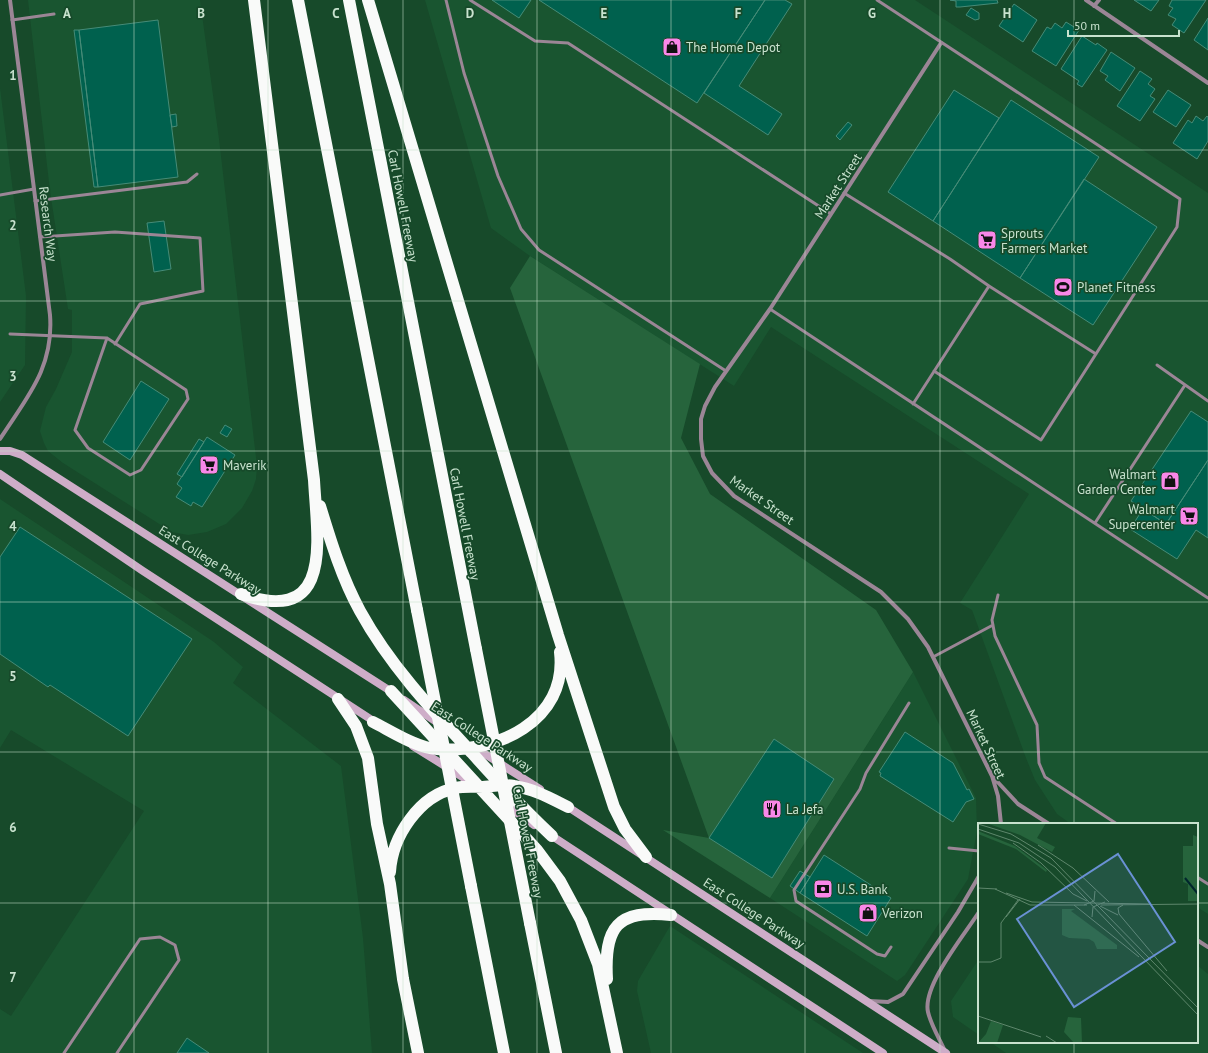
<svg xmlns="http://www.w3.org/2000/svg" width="1208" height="1053" font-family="'PT Sans',sans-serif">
<rect width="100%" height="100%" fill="#174a2a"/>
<path fill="#195530" d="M28 0H200L219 139 257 466 256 479 252 491 242 508 226 524 207 532 188 535 172 532 63 463 48 451 44 443 40 431 46 407 56 389 72 352V310L68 309 50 191Z
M425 0H915L1208 193V914L1197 907V824H1071L1057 814 1035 780 1026 758 972 610 960 603 1029 494 771 327 734 386 530 256 491 228Z
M0 88 26 296 25 365 0 402Z
M0 499 214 642 243 667 233 683 341 766 363 938 372 1053H0V1009L11 1016 144 811 11 730 0 748Z
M913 672 976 798 977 831 968 879 905 975 897 981 770 898Z
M670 926 863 1053H651L637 991 638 981Z
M979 959V1035L953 1017 951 1001Z
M1197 965 1208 974V1053H1006L990 1042H1197Z"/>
<path fill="#26643c" d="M530 256 700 364 681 438 710 494 876 610 913 672 770 898 663 830 709 838 510 288Z"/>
<path fill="#00614e" stroke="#468b77" d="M492 0H531L519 18Z
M539 0H765L697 103Z
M765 0H785L792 4 739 86 782 114 768 135 704 93Z
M950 0H997L998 3 960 7H956V1Z
M1134 0H1159L1151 11Z
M1172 0H1206L1184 33 1172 25 1176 19 1168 15 1173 8 1169 6Z
M1014 4 1037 20 1023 42 999 26Z
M971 8 979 13V19L975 20 966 15Z
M1208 18V50L1194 40Z
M158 20 178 177 98 187 79 30Z
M1066 22 1079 30 1056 66 1032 51 1047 27 1051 29 1055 23 1062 28Z
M74 30H79L98 187H94Z
M1082 36 1096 45 1097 43 1107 50 1082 87 1077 84 1079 81 1061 69Z
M1111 52 1135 68 1120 91 1105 80 1108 76 1100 71Z
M1140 71 1152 79 1148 84 1155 89 1150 96 1155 99 1140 121 1117 106Z
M954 90 999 118 933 221 888 192Z
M1168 90 1191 105 1176 127 1153 112Z
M1011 100 1099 157 1020 278 933 221Z
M176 114 177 126 172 127 170 115Z
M1196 116 1203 121 1207 116 1208 117V141L1197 159 1173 143 1188 120 1192 123Z
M848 122 852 125 840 140 836 136Z
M1084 179 1157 227 1093 325 1020 278Z
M164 221 171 269 154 272 147 223Z
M141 381 169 399 130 460 103 442Z
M1191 411 1208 422V460L1166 524 1131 501Z
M225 425 232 429 227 437 220 433Z
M207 437 235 455 202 507 193 502 191 506 176 497 182 488 177 484Z
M199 439 204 442 182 477 177 474Z
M1208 460V538L1196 530 1177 559 1130 529 1143 509 1166 524Z
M20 527 192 639 128 736 50 685 48 687 0 654V557Z
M905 732 953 763 967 790 969 789 974 799 966 802 953 822 880 776 881 773 879 772Z
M774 739 834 779 772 878 709 838Z
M824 855 891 898 867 936 800 893Z
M800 871 810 877 800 893 790 886Z
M187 1038 209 1053H177Z"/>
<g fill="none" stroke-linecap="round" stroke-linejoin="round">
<path stroke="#9b8696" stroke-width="3" d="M446 0 464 73 498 176 521 229 539 250 726 371
M470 0 535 41 568 43 831 214
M877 0 1180 199 1177 227 1041 440 934 371
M12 20 54 14
M844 193 950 259 989 286 913 404
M0 195 34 189
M35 201 187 182 197 174
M40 237 115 232 200 238 203 291 140 304 115 344
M989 286 1096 354
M770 309 1208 598
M10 334 107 338 186 390 188 399 141 470 130 475 88 448 75 430 107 338
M1157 365 1208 401
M1095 523 1185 385
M998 595 992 620 995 636 1037 725 1039 763 1045 777 1117 824
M933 657 993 625
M949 848 979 851
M1197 877 1208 884
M891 947 885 956 877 954 796 901 794 890 860 789 866 773 909 703
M64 1053 140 939 160 937 175 945 179 960 117 1053"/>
<path stroke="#9b8696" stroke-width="4" d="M1086 0 1208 83
M1094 6 1099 0
M941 43 770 309 715 387 705 406 701 419V439L703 456 712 473 734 496 881 592 908 619 928 647 992 776 998 796 1001 824
M0 439C27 397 54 368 50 315L10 0
M993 777 1018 804 1049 824
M1197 940 1208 947
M870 1001 888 1002 903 994 958 912 979 876
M945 1051C939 1038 931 1025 928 1012 922 986 965 934 979 912"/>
<path stroke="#ceadc8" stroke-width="8" d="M0 451H10L22 455 395 694
M0 474 143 571 378 724
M404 700 441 725
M413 746 469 781
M474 747 540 789
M506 805 534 825
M565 805 946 1053
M549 834 883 1053"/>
<path stroke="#f9faf9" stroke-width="12" d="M298 0 417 610
M349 0 476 649
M368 0 558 635 614 807 625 829 646 857
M320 506C331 542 342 578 360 611 389 664 431 709 472 753 498 782 524 810 552 836
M241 594C335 627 317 538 314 480L254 0
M391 691 537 850 560 881 581 920 598 964 617 1053
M338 699 356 726 368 758 377 824 390 884 403 979 418 1053
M373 722C391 731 417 748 437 749 496 754 568 721 560 652
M390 872C392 837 419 795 456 788 464 786 474 787 483 787 493 786 504 784 514 786 534 789 550 798 568 807
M471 886 504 1053
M530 923 556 1053
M607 979C604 927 617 909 671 915"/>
<path stroke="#f9faf9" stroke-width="12" d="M417 610 471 886
M476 649 530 923"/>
</g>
<path fill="none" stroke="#c8e2ce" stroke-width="1" stroke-opacity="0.55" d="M134 0V1053M268 0V1053M403 0V1053M537 0V1053M671 0V1053M805 0V1053M940 0V1053M1074 0V824M0 150H1208M0 301H1208M0 451H1208M0 602H1208M0 752H1208M0 903H979M1197 903H1208M1074 1042V1053"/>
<defs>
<symbol id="shop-square" viewBox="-11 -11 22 22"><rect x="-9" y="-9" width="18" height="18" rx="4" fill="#f987e8" stroke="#174a2a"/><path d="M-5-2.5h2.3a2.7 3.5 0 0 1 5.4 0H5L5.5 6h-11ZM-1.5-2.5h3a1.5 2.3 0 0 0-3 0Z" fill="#111"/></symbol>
<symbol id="supermarket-square" viewBox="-11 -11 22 22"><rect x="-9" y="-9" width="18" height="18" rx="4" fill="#f987e8" stroke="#174a2a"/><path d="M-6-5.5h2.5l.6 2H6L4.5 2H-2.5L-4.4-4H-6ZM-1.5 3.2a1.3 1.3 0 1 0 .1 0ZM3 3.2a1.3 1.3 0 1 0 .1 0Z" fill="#111"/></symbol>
<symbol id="stadium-square" viewBox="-11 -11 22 22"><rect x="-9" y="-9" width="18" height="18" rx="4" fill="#f987e8" stroke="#174a2a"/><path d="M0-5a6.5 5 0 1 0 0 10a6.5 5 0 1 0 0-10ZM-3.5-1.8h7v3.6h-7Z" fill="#111"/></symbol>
<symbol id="restaurant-square" viewBox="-11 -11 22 22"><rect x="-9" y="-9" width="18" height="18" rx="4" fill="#f987e8" stroke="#174a2a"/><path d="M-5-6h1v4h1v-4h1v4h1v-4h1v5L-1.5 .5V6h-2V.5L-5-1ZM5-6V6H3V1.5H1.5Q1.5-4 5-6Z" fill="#111"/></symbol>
<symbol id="bank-square" viewBox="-11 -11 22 22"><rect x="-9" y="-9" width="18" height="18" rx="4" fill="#f987e8" stroke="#174a2a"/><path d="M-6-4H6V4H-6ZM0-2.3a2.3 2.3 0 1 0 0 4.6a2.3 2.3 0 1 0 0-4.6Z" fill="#111"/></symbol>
</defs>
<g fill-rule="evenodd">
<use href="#shop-square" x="661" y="36" width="22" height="22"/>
<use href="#supermarket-square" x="976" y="229" width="22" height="22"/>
<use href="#stadium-square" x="1052" y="276" width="22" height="22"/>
<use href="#supermarket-square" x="198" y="454" width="22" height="22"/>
<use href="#shop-square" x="1159" y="470" width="22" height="22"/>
<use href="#supermarket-square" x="1178" y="505" width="22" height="22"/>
<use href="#restaurant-square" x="761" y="798" width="22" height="22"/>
<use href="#bank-square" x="812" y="878" width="22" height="22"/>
<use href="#shop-square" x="857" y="902" width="22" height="22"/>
</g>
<g text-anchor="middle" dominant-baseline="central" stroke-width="3.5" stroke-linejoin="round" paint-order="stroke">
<g font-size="13" fill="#c8e2ce" stroke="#174a2a" text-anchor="start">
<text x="686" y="47">The Home Depot</text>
<text x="1001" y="233">Sprouts<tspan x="1001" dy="15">Farmers Market</tspan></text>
<text x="1077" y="287">Planet Fitness</text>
<text x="223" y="465">Maverik</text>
<text x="1156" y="474" text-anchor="end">Walmart<tspan x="1156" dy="15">Garden Center</tspan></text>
<text x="1175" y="509" text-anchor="end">Walmart<tspan x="1175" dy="15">Supercenter</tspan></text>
<text x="786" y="809">La Jefa</text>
<text x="837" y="889">U.S. Bank</text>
<text x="882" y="913">Verizon</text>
</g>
<g font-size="13" fill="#c8e2ce" stroke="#174a2a">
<text transform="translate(838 186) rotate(-57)">Market Street</text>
<text transform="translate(403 206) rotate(79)">Carl Howell Freeway</text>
<text transform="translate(48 224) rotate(83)">Research Way</text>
<text transform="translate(762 500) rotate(35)">Market Street</text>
<text transform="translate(465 524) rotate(79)">Carl Howell Freeway</text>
<text transform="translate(210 560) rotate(32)">East College Parkway</text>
<text transform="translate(482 737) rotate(33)">East College Parkway</text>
<text transform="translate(986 744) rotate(65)">Market Street</text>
<text transform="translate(528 842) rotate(79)">Carl Howell Freeway</text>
<text transform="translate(754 913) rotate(33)">East College Parkway</text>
</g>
</g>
<g transform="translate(978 823)">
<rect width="220" height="220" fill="#174a2a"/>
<path d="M8 0H68L59 15 77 24 74 29 42 12ZM0 8 37 23 69 47 68 49 38 26 0 11ZM215 12 220 14V78H210V61L205 59V23H215ZM84 86H97L93 88 139 122V126H119L116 119 111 116 91 115 84 112ZM90 194 103 195 104 220H96L86 209ZM13 198 25 202 19 220H0L8 211Z" fill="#26643c"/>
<path fill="none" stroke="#01262d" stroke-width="2" d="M207 55 220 71"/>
<path fill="none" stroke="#5e876c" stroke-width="1" d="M0 1 33 11 73 35 220 185M0 6 41 20 77 44 220 192M35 20 63 40 95 71 109 78M60 22 95 45 131 79M0 65 19 66M17 66 52 82H109M28 70 54 79 173 81M96 82 161 134M106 82 116 78 117 68M123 82 220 81M145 82 140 85 141 91 189 148M122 83 140 92M28 94 42 76M114 94 115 84 127 79M0 139H13L23 135V100L40 77M0 193 63 214M68 213 79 220"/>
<path fill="#6a91d4" fill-opacity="0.15" stroke="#6a91d4" stroke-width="2" d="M140 31 197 119 96 184 39 96Z"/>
<rect width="220" height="220" fill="none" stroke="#c8e2ce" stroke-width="2"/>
</g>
<g font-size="13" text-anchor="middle" font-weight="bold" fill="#c8e2ce" stroke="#174a2a" stroke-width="3.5" stroke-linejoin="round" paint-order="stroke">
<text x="67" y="18">A</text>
<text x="201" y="18">B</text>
<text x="336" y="18">C</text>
<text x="470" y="18">D</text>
<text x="604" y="18">E</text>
<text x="738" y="18">F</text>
<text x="872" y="18">G</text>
<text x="1007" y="18">H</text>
<text x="13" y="80">1</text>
<text x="13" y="230">2</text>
<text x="13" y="381">3</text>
<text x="13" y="531">4</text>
<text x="13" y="681">5</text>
<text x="13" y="832">6</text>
<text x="13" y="982">7</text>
</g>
<path d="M1068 30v6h111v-6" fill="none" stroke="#c8e2ce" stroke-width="2"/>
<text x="1074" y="30" font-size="12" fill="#c8e2ce" stroke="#174a2a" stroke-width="3" paint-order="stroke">50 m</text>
</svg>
